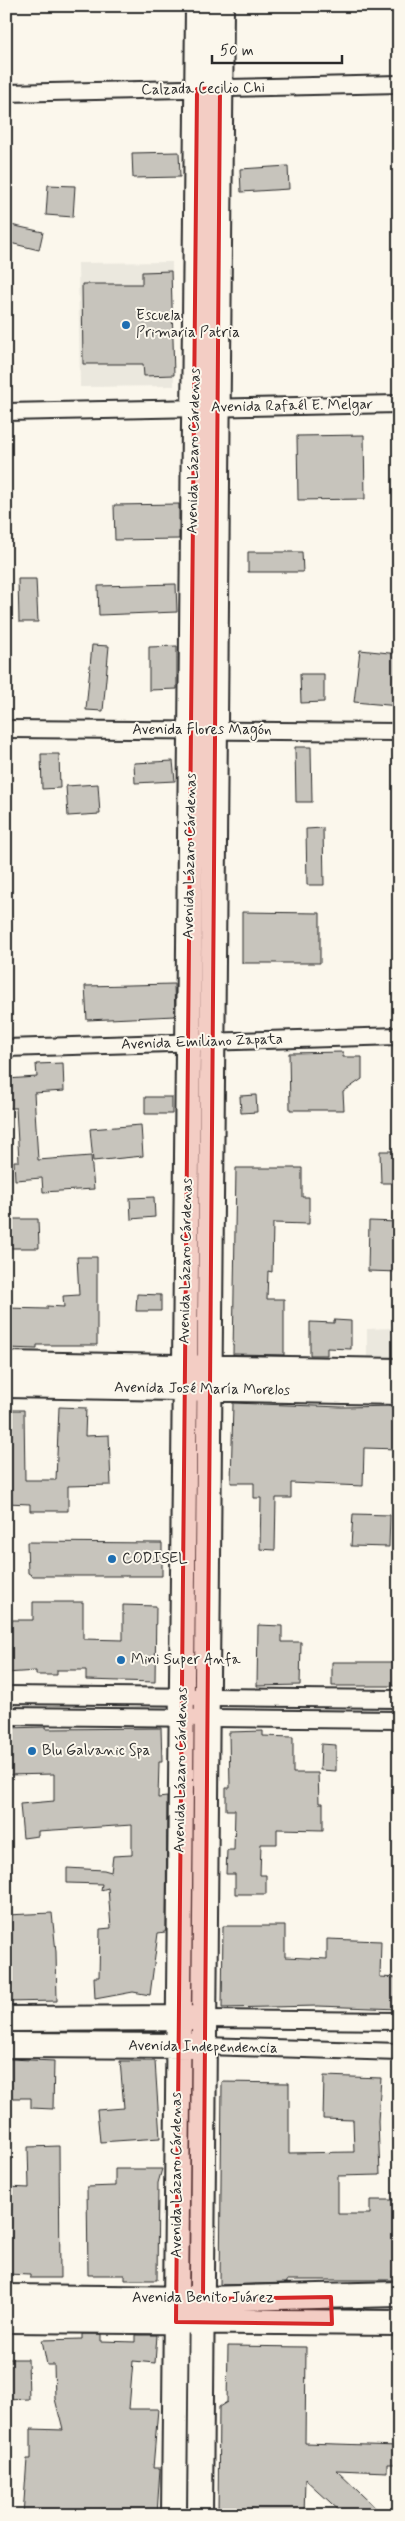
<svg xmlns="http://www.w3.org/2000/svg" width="405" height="2521" font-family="Mynerve,sans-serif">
<rect width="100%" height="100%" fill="#fbf7ec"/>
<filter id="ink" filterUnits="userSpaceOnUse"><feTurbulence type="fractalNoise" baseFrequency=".02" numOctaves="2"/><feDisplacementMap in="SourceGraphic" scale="10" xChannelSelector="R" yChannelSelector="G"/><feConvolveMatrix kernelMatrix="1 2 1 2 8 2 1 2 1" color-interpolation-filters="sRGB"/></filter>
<g filter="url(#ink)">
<path fill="#ebe8de" d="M172 262 174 386 80 387 78 263Z
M392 1328 391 1361H367V1329Z"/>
<path fill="#c7c4bc" stroke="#2b2b2b" d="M179 152 180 177 133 178 132 153Z
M288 166 289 189 241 192 240 169Z
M48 185 75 186 73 217 46 215Z
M6 224 43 232 39 250 6 242Z
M171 271 174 375 144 376 143 364H83L82 284H142V272Z
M364 435 365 499 298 500 297 436Z
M179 504V539L115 540 114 505Z
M248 552H302L303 572H248Z
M18 579H36L38 622H19Z
M176 584 177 612 99 615 98 586Z
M92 645 109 646 103 711 86 710Z
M177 646V689L149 690V647Z
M360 650 399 654V706L354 702Z
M300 674H324V702L301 703Z
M295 747H311L312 802H296Z
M41 754H59L60 788 42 789Z
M173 761 175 781 135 783 134 763Z
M98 784 100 814 68 816 66 786Z
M323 828 324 885H307L306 829Z
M242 912 320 913V963H242Z
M174 984 175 1016 87 1020 85 986Z
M343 1052V1057H362V1079L343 1092 344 1110H290L289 1053Z
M63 1063 64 1091 34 1093 38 1160 91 1156 94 1189 43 1192 42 1178 15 1180 14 1161H19L16 1108H6V1079L37 1077 36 1064Z
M256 1095 257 1112 241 1113 240 1096Z
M145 1097H172V1114H145Z
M141 1125 143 1156 93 1161 90 1129Z
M380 1151H396V1183H381Z
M236 1168H302V1197H309V1224L273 1223 272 1272 268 1271 267 1299H284V1355L233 1354Z
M154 1197 155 1217 131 1219 130 1198Z
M6 1219H38L39 1248H6Z
M369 1221 399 1222V1272L368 1271Z
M77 1257H97V1345H37V1349L6 1348V1308L47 1309V1306L64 1307 63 1296 79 1295Z
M137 1294 161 1295V1311H136Z
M334 1320 351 1321V1349L327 1348V1355H310V1322L334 1323Z
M233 1403 342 1407 399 1406V1449L364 1448 363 1486 291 1483V1498H276L275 1550 260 1549 261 1498H254V1483H231Z
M59 1407 86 1408 85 1436 109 1435 111 1485 68 1486V1511H30V1504L6 1503V1410H24L25 1480H56Z
M353 1514 390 1515 389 1547 351 1546Z
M27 1542 162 1543V1576H33L28 1573Z
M33 1602H83V1639L123 1640V1605L156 1606 155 1682 86 1680V1670H57V1675H36V1671L6 1673V1620H33Z
M258 1625 282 1626V1642H301L300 1685 257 1686Z
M332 1662H399V1686H332Z
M46 1727V1729L161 1728 162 1762H159L158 1798 167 1797 166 1928 165 1932 158 1933 150 1995 133 1992 95 1999 94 1977H99L100 1929 111 1928 108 1888 101 1890 102 1884 67 1883V1868L104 1870 111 1872 113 1856 132 1855V1825L38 1831V1836L23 1838 20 1804 54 1801V1774L6 1775V1728Z
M263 1731V1736L293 1737V1773H318L319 1803H323V1830L277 1829V1844H261L260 1875H266V1894H235V1874H226L227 1850H234L235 1810H226V1788H230L229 1732Z
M321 1744 336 1745V1771L320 1770Z
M52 1913 56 1952 57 2001 6 2002V1915Z
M223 1926H285V1957L327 1959V1939L381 1941 380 1977 399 1978V2009L318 2006 222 2008Z
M10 2059 54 2061 53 2109 31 2108V2098H10Z
M120 2061H155L160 2138 100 2142 97 2110 124 2108Z
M324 2076 381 2078 378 2121 380 2175 338 2176V2214H370V2200H399V2280H287V2283L220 2285 222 2082 289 2083V2153L354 2152 353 2120 323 2119Z
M59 2146 60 2278H30V2275L6 2274 7 2187 29 2188 28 2147Z
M115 2169H162L158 2183 157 2280H125V2275H88L87 2187 115 2186Z
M82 2334H101V2341L135 2342V2335H157L155 2363 133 2361 129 2409H158L153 2468H160L157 2515H23L27 2459H31V2429L63 2430 55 2399 54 2365H47L42 2340 82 2339Z
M228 2346 306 2347 305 2443 398 2446 397 2464H387V2472L336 2470 383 2515H344L305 2479 304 2515H218L219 2407 227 2402Z
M6 2359H28L29 2399 6 2400Z"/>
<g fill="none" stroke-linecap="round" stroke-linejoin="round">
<defs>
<path id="street" d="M6 93 399 84
M6 412 399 404
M6 729 399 732
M6 1048 399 1036
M6 1695 399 1699
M6 1716 399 1720
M204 2019 399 2021
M204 2046 399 2052"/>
<path id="secondary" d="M6 1364 399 1371
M6 1385 399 1392
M6 2019 193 2018
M6 2045 194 2046
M6 2297 203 2299 399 2294
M6 2320 399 2323
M174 2515 198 6
M200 2515 221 6"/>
</defs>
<use href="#street" stroke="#2b2b2b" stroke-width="20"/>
<use href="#secondary" stroke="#2b2b2b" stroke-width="28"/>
<use href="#street" stroke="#fbf7ec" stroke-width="16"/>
<use href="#secondary" stroke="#fbf7ec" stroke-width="24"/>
</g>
</g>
<path fill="#d62828" fill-opacity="0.2" stroke="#d62828" stroke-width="4" stroke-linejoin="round" d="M220 88 203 2299 331 2297 332 2324 176 2322 197 89Z"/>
<g fill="#1f6fb2" stroke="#fbf7ec" stroke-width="2">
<circle cx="126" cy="325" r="5"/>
<circle cx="112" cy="1559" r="5"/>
<circle cx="121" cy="1660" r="5"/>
<circle cx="32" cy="1751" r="5"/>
</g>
<g text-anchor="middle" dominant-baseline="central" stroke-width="4" stroke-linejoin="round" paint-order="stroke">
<g font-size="15" fill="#2b2b2b" stroke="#fbf7ec">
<text transform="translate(203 89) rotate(-1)">Calzada Cecilio Chi</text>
<text transform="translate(292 406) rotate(-1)">Avenida Rafaél E. Melgar</text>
<text transform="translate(194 451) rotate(-89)">Avenida Lázaro Cárdenas</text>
<text x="202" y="730">Avenida Flores Magón</text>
<text transform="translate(190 856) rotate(-89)">Avenida Lázaro Cárdenas</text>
<text transform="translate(202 1042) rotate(-2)">Avenida Emiliano Zapata</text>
<text transform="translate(186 1261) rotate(-89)">Avenida Lázaro Cárdenas</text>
<text transform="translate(202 1389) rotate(1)">Avenida José María Morelos</text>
<text transform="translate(181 1770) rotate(-89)">Avenida Lázaro Cárdenas</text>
<text transform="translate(203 2047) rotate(1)">Avenida Independencia</text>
<text transform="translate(177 2175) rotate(-90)">Avenida Lázaro Cárdenas</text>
<text x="203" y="2298">Avenida Benito Juárez</text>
</g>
<g font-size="15" fill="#2b2b2b" stroke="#fbf7ec" text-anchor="start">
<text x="136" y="316">Escuela<tspan x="136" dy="17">Primaria Patria</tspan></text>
<text x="122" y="1559">CODISEL</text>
<text x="131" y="1660">Mini Super Anfa</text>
<text x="42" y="1751">Blu Galvanic Spa</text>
</g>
</g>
<rect width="405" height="2521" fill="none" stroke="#fbf7ec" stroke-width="25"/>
<rect x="12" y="12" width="380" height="2496" fill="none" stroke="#2b2b2b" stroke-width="2" filter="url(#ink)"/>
<path d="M212 55v8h130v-8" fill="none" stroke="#2b2b2b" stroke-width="2.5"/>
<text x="220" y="55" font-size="15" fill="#2b2b2b" stroke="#fbf7ec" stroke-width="4" paint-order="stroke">50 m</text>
</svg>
